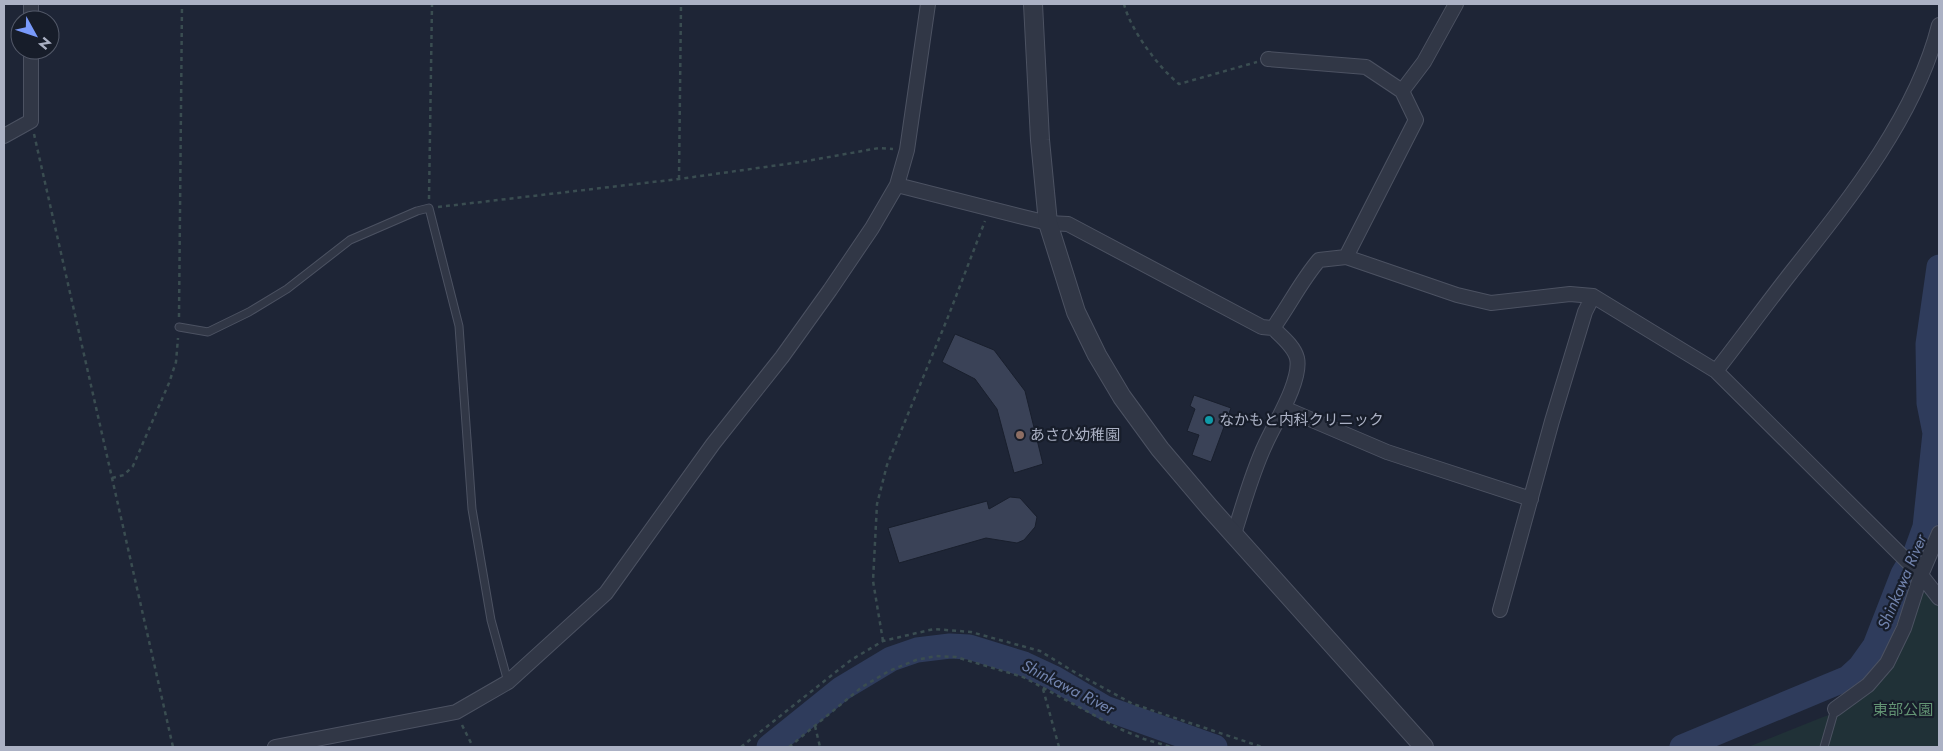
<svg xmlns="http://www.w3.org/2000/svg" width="1943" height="751" font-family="Jost,'Noto Sans JP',sans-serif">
<rect width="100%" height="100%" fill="#1e2536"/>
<path fill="#203137" d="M1921 593H1928L1939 606V747H1748L1823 717 1841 711 1858 700Z"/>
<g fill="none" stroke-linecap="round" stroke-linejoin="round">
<path stroke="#2f3c5c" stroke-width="25" d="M769 747 841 689 891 659 917 650 950 646 969 647 1024 664 1054 678 1105 708 1215 747
M1682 747 1848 678 1860 667 1875 646 1903 574 1916 552 1925 527 1935 433 1929 403 1928 344 1939 267"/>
</g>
<path fill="#3a4257" stroke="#191f2d" d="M955 334 994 350 1025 391 1043 464 1014 473 997 409 975 379 942 362Z
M1194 395 1231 408 1211 462 1192 455 1199 435 1187 431 1195 409 1190 406Z
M1010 497 1020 498 1037 517 1035 527 1024 540 1017 543 986 538 899 563 888 528 987 501 989 509Z"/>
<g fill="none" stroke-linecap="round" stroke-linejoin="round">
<defs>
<path id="service" d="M179 327 208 332 249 312 287 289 350 240 417 211 429 208 459 326 472 509 491 620 508 682
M1824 747 1835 709"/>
<path id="minor" d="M31 4V20
M1268 59 1366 67 1402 91 1416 120 1346 257
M1402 91 1424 62 1456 4
M4 136 31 121V50
M897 185 1023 217 1048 223 1068 224 1262 327 1273 328C1289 306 1301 281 1319 260L1346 257 1457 295 1491 303 1570 294 1593 296 1716 371 1921 575 1939 598
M1716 371C1741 339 1765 306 1790 274 1847 202 1916 117 1939 25
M1284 408 1387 452 1531 499
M1234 534C1244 503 1252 472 1266 443 1275 423 1302 380 1297 358 1294 346 1281 336 1273 328
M1500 610 1552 421 1585 312 1593 296
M1835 709 1868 685 1887 663 1904 628 1921 575 1939 533
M275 747 456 712 508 682 606 593 713 444 782 357 830 290 872 228 897 185 907 150 928 4"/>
<path id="tertiary" d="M1033 4 1040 140 1048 223 1076 312 1097 355 1122 397 1160 449 1210 508 1424 747"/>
</defs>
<use href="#service" stroke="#4c5262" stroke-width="9"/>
<use href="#minor" stroke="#4c5262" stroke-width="16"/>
<use href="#tertiary" stroke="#4c5262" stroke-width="20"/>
<path stroke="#3a4d51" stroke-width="2.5" stroke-dasharray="4 4" stroke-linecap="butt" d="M1124 4C1130 29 1158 67 1179 84L1257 62
M34 134 173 747
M679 179 681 4
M429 199 432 4
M438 207 679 179 801 162 879 148 893 149
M179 317 182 4
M112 478 124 475 133 466 169 383 176 362 178 338
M883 641 873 581 877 504 887 465 948 317 985 221
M1043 689 1059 747
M462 725 473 747
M815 726 820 747
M741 747 851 660 883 641 934 629 971 632 1040 651 1076 673 1133 704 1262 747
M789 747 862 687 889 671 916 660 936 656 956 657 1023 677 1120 729 1144 739 1171 747"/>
<use href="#service" stroke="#313746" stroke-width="7"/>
<use href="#minor" stroke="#313746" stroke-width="14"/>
<use href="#tertiary" stroke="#313746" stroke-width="18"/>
</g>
<circle fill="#0f9aa8" stroke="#171d2a" stroke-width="2" cx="1209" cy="420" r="5"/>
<circle fill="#8d6e63" stroke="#171d2a" stroke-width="2" cx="1020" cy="435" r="5"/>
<g text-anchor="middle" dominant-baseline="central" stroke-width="4.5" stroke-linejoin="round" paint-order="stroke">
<g font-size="15" fill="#abb1c4" stroke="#171d2a" text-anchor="start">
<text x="1219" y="420">なかもと内科クリニック</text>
<text x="1030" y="435">あさひ幼稚園</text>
</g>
<g font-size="15" fill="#639474" stroke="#171d2a">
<text x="1903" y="710">東部公園</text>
</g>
<g font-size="16" font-style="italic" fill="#7284ae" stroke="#171d2a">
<text transform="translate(1902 582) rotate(-67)">Shinkawa River</text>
<text transform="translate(1068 687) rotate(27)">Shinkawa River</text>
</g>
</g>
<rect width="1943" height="751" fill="none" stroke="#abb1c4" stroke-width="10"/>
<g transform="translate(35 35) rotate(130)"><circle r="24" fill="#171d2a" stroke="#525868"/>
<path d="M0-4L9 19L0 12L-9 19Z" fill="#799afb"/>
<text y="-8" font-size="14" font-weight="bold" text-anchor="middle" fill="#abb1c4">N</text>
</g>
</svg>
